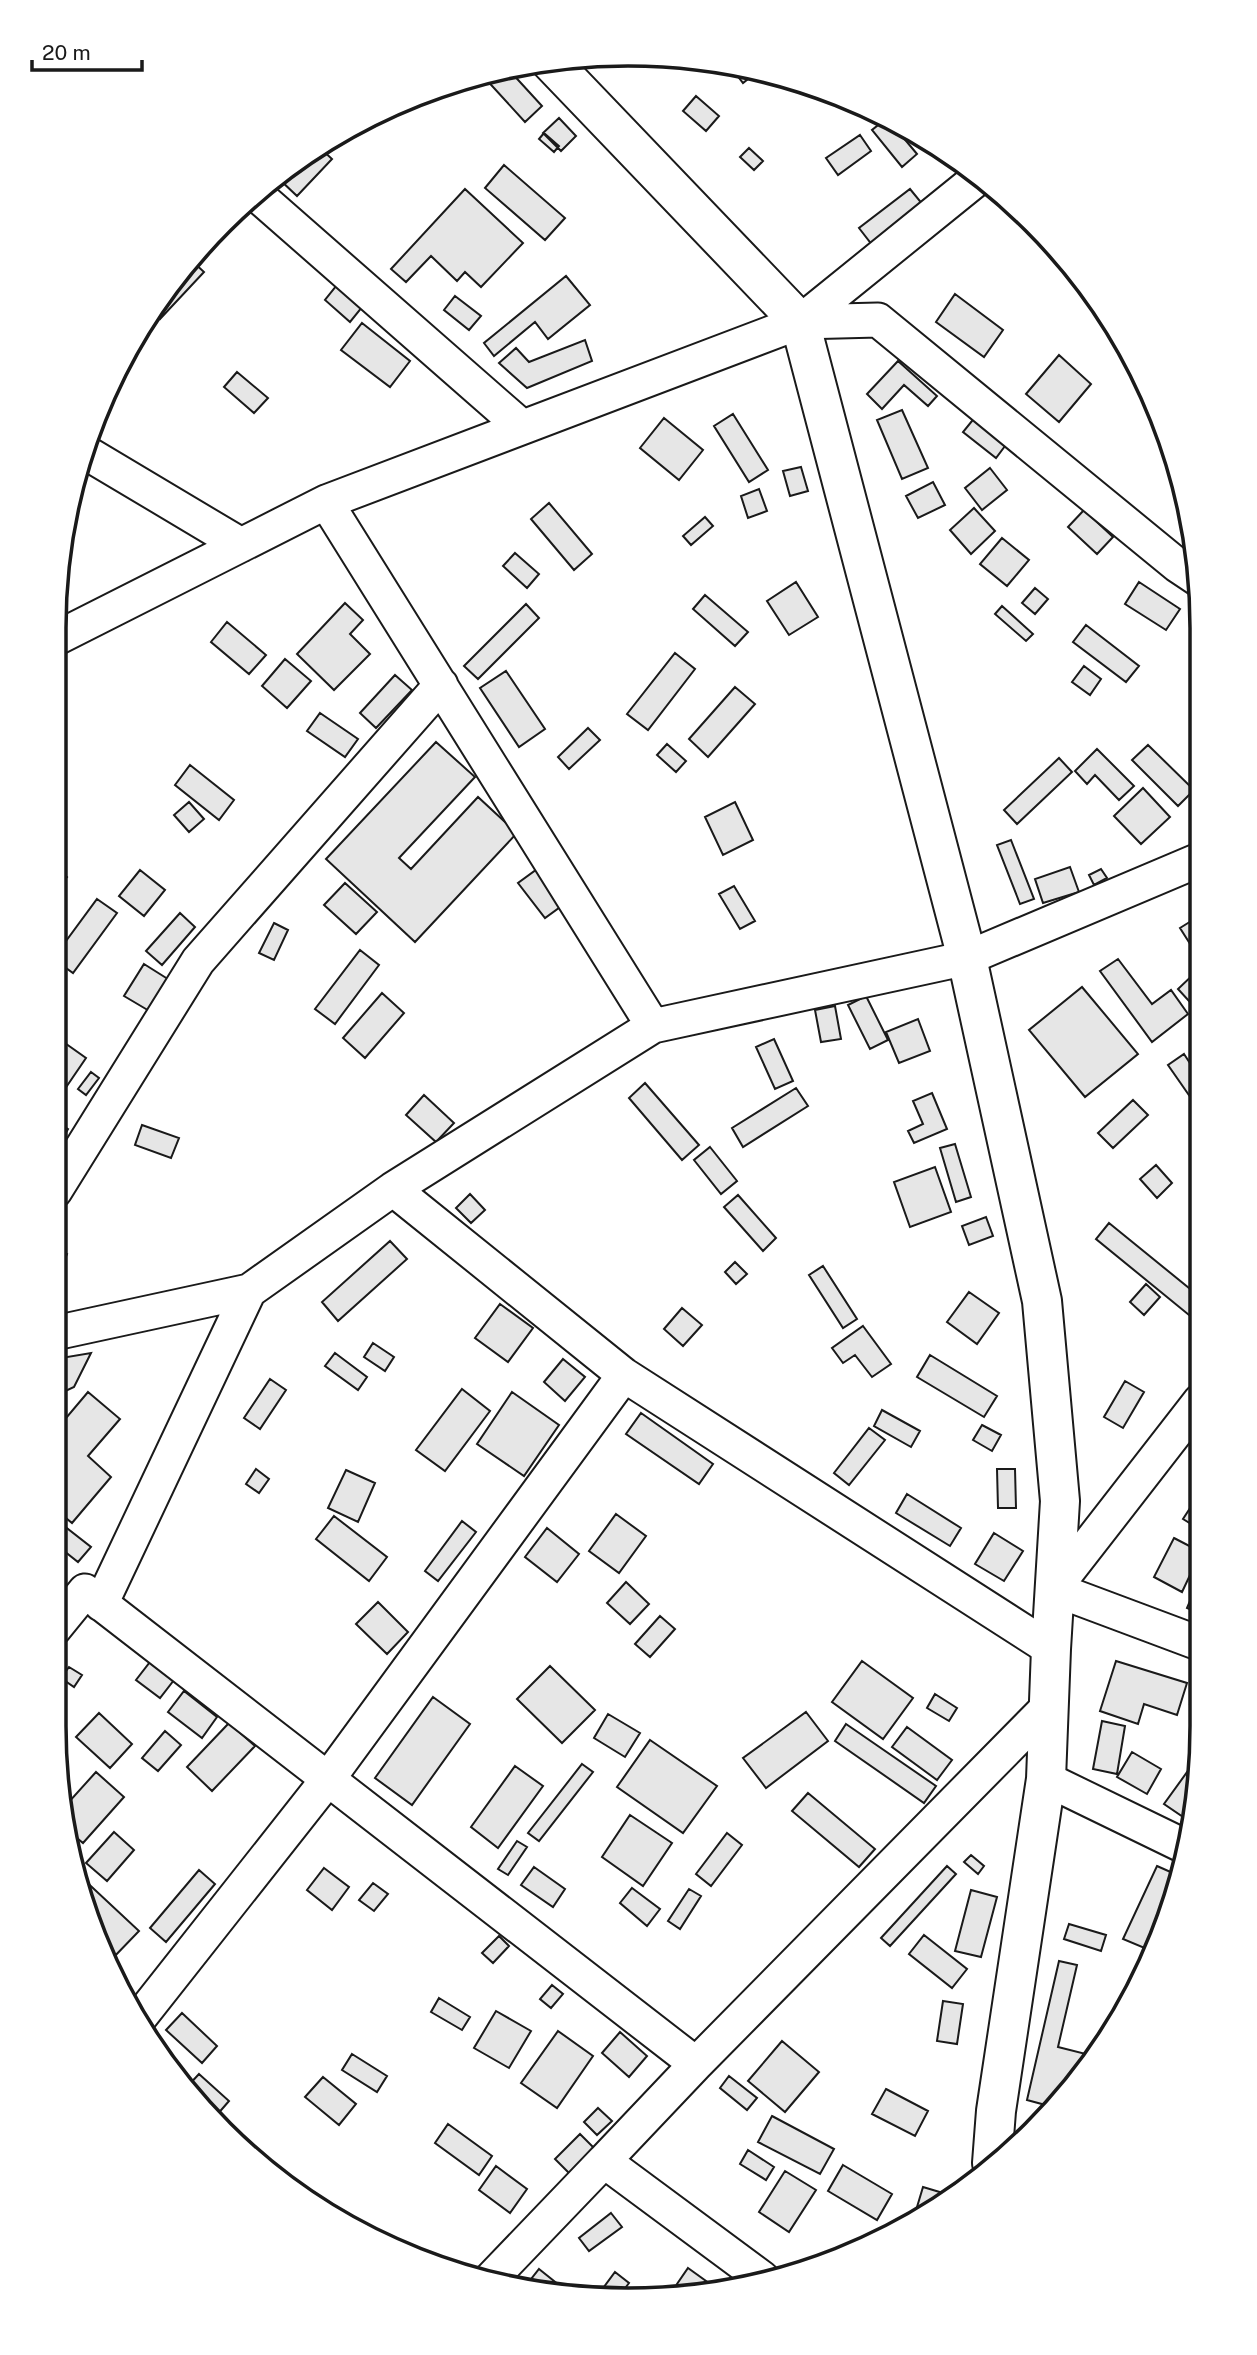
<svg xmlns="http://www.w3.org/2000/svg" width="1257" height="2355" font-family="'Public Sans',sans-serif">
<rect width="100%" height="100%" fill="#fff"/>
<path fill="#e6e6e6" stroke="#1a1a1a" stroke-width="2" d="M730 66 758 71 743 83Z
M509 70 542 106 525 122 483 76Z
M696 96 719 116 706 131 683 111Z
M559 118 576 136 561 151 543 133Z
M887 118 917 154 902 167 872 130Z
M544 133 559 146 554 152 539 139Z
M860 135 871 151 838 175 826 158Z
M319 147 332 159 297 196 277 177Z
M749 148 763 161 754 170 740 157Z
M504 165 565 218 545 240 485 188Z
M465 189 523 243 481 287 465 272 457 281 431 256 406 282 391 269Z
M910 189 924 206 873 246 859 228Z
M191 260 204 272 160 319 153 312 173 279Z
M566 276 590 305 548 339 535 322 494 356 484 343Z
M337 285 363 306 350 322 325 300Z
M955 294 1003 330 984 357 936 322Z
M455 296 481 316 469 330 444 310Z
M362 323 410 361 390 387 341 350Z
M585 340 592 361 527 388 499 363 516 348 529 362Z
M1059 355 1091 384 1059 422 1026 394Z
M898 361 937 396 928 406 904 385 882 409 867 394Z
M237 372 268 398 254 413 224 387Z
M902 410 928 468 902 479 877 420Z
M733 414 768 470 749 482 714 426Z
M976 416 1008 442 996 458 963 432Z
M664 418 703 450 679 480 640 448Z
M801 467 808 491 790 496 783 471Z
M990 468 1007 490 982 510 965 488Z
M933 482 945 505 918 518 906 496Z
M759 489 767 511 748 518 741 496Z
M549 503 592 554 574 570 531 519Z
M974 508 995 531 971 554 950 530Z
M1084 510 1113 537 1097 554 1068 527Z
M705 517 713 526 691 545 683 536Z
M1002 538 1029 560 1007 586 980 564Z
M515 553 539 574 527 588 503 566Z
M796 582 818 617 789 635 767 601Z
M1139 582 1180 609 1166 630 1125 604Z
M1035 588 1048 599 1035 614 1022 603Z
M705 595 748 632 735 646 693 609Z
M345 603 363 620 350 634 370 654 334 690 297 654Z
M526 604 539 618 478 679 464 666Z
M1002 606 1033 634 1026 641 995 614Z
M227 622 266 655 249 674 211 642Z
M1086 625 1139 666 1126 682 1073 642Z
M675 653 695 669 648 730 627 714Z
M285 659 311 681 287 708 262 686Z
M1084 666 1101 679 1090 695 1072 682Z
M506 671 545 729 519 747 480 688Z
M395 675 412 690 376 728 360 713Z
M735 687 755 704 708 757 689 739Z
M320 713 358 739 345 757 307 731Z
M588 728 600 740 569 769 558 757Z
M436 742 475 777 399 858 411 869 478 797 517 833 415 942 326 859Z
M667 744 686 761 676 772 657 755Z
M1148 745 1194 790 1178 806 1132 760Z
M1097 749 1134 786 1119 800 1095 775 1087 784 1075 771Z
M1059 758 1072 772 1017 824 1004 810Z
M190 765 234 800 219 820 175 785Z
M1143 788 1170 817 1141 844 1114 816Z
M189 802 204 819 189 832 174 815Z
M735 802 753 840 723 855 705 817Z
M1011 840 1034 899 1020 904 997 845Z
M55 866 67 877 55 891Z
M540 867 567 902 545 918 518 883Z
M1070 867 1079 892 1043 903 1035 879Z
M1101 869 1107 878 1094 885 1089 875Z
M140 870 165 890 144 916 119 896Z
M345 883 377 912 356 934 324 905Z
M734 886 755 921 740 929 719 894Z
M97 899 117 913 73 973 55 960V956Z
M180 913 195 927 162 965 146 951Z
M1196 918 1199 922V943L1192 947 1180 928Z
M274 923 288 930 274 960 259 953Z
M360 950 379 965 335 1024 315 1009Z
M1118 959 1152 1004 1171 990 1188 1014 1152 1042 1100 971Z
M144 964 171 981 151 1012 124 996Z
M1199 969V1012L1178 989Z
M1082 987 1138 1054 1085 1097 1029 1030Z
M382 993 404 1013 365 1058 343 1038Z
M866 996 888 1040 870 1049 848 1005Z
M835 1006 841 1039 821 1042 815 1010Z
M918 1019 930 1051 899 1063 886 1032Z
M55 1036 86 1058 56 1102 55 1101Z
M774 1039 793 1081 775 1089 756 1047Z
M1184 1054 1199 1077 1200 1111 1168 1065Z
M91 1072 99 1078 86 1095 78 1089Z
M645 1083 699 1145 682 1160 629 1098Z
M796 1088 808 1106 743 1147 732 1128Z
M932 1093 947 1129 914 1143 908 1131 923 1124 913 1101Z
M424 1095 454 1123 436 1142 406 1115Z
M1133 1100 1148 1115 1113 1148 1098 1133Z
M55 1121 68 1129 55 1151Z
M142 1125 179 1138 171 1158 135 1145Z
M955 1144 971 1197 956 1202 940 1148Z
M710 1147 737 1181 721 1194 694 1160Z
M1156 1165 1172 1183 1157 1198 1140 1179Z
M935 1167 951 1212 910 1227 894 1182Z
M470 1194 485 1210 471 1223 456 1208Z
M738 1195 776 1238 763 1251 724 1207Z
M986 1217 993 1236 969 1245 962 1226Z
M1109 1223 1200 1297V1324L1096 1239Z
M390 1241 407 1259 338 1321 322 1302Z
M55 1249 67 1254 55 1285Z
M735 1262 747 1274 736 1284 725 1272Z
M823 1266 857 1319 843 1328 809 1275Z
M1146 1284 1160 1297 1144 1315 1130 1302Z
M969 1292 999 1313 977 1344 947 1322Z
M500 1304 533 1328 508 1362 475 1338Z
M682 1308 702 1325 683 1346 664 1329Z
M863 1326 891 1364 872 1377 855 1355 843 1363 832 1348Z
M373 1343 394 1357 385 1371 364 1357Z
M91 1353 74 1387 55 1396V1359Z
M335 1353 367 1377 358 1390 325 1366Z
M930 1355 997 1396 984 1417 917 1377Z
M563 1359 585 1377 565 1401 544 1382Z
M270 1379 286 1390 260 1429 244 1418Z
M1125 1381 1144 1392 1123 1428 1104 1417Z
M462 1389 490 1411 445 1471 416 1450Z
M88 1392 120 1419 88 1456 111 1477 72 1523 54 1508 55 1431Z
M512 1392 559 1425 524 1476 477 1444Z
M882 1410 920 1431 911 1447 874 1426Z
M641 1413 713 1464 699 1484 626 1434Z
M982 1425 1001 1435 992 1451 973 1440Z
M869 1428 885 1440 849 1485 834 1473Z
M256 1469 269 1479 259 1493 246 1484Z
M997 1469H1015L1016 1508H998Z
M346 1470 375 1483 358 1522 328 1508Z
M907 1494 961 1528 950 1546 896 1513Z
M1198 1496 1201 1497V1530L1183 1519Z
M616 1514 646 1536 619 1573 589 1551Z
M334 1516 387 1557 369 1581 316 1539Z
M54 1518 91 1547 78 1562 54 1543Z
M462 1521 476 1532 438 1581 425 1571Z
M547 1528 579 1554 557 1582 525 1557Z
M994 1533 1023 1551 1004 1581 975 1564Z
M1174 1538 1201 1552 1182 1592 1154 1577Z
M1199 1580 1201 1581V1614L1187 1608Z
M626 1582 649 1604 630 1624 607 1603Z
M378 1602 408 1632 387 1654 356 1624Z
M660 1616 675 1629 650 1657 635 1644Z
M862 1661 913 1698 883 1739 832 1702Z
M1116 1661 1187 1683 1177 1715 1144 1704 1138 1724 1100 1711Z
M150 1662 174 1680 160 1698 136 1680Z
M550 1666 595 1710 562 1743 517 1699Z
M69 1667 82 1675 74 1687 61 1678Z
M1195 1685 1201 1687V1707L1190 1704Z
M184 1691 217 1717 202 1738 168 1712Z
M935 1694 957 1708 949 1721 927 1708Z
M433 1697 470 1724 412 1805 375 1778Z
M806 1712 828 1741 766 1788 743 1758Z
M99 1713 132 1744 110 1768 76 1737Z
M608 1714 640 1733 625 1757 594 1738Z
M1102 1721 1125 1726 1117 1774 1093 1769Z
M229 1723 255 1746 212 1791 187 1767Z
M846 1724 936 1786 924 1803 835 1741Z
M907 1727 952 1760 937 1780 892 1747Z
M165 1731 181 1745 158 1771 142 1758Z
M650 1740 717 1786 683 1833 617 1787Z
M1132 1752 1161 1769 1147 1794 1117 1777Z
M582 1764 593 1772 539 1841 528 1833Z
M515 1766 543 1786 498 1848 471 1827Z
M1190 1768 1200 1775 1192 1823 1164 1804Z
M96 1772 124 1797 83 1843 72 1834 67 1804Z
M808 1793 875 1849 859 1867 792 1811Z
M630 1815 672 1843 643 1886 602 1857Z
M114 1832 134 1850 107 1881 86 1863Z
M727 1833 742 1845 711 1886 696 1874Z
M517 1841 527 1847 508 1875 498 1869Z
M971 1855 984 1866 978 1874 964 1862Z
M947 1866 956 1874 890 1946 881 1938Z
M1157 1866 1182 1877 1154 1952 1123 1939Z
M534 1867 565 1889 553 1907 521 1885Z
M324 1868 349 1887 332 1910 307 1890Z
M199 1870 215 1884 166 1942 150 1928Z
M79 1875 139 1931 111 1960 85 1911Z
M373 1883 388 1894 374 1911 359 1900Z
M632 1888 660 1909 647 1926 620 1903Z
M689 1889 701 1896 680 1929 668 1921Z
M971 1890 997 1897 981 1957 955 1951Z
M1069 1924 1106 1935 1101 1951 1064 1939Z
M924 1935 967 1969 952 1988 909 1954Z
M499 1936 509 1946 493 1963 482 1953Z
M1059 1961 1077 1965 1058 2047 1090 2055 1053 2107 1027 2100Z
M552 1985 563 1994 551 2008 540 1999Z
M439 1998 470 2017 462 2030 431 2012Z
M943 2001 963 2004 957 2044 937 2041Z
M496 2011 531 2031 509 2068 474 2048Z
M182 2013 217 2046 202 2063 166 2030Z
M558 2031 593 2056 557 2108 521 2083Z
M620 2032 647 2056 629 2077 602 2053Z
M782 2041 819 2072 785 2112 748 2081Z
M352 2054 387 2076 377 2092 342 2070Z
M199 2074 229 2101 216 2116 186 2088Z
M729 2076 757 2098 747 2110 720 2088Z
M323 2077 356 2104 339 2125 305 2097Z
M886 2089 928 2111 915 2136 872 2114Z
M598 2108 612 2121 597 2135 584 2122Z
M772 2116 834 2149 820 2174 758 2142Z
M448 2124 492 2156 479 2175 435 2143Z
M580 2134 596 2150 571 2175 555 2159Z
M748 2150 774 2167 766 2180 740 2164Z
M843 2165 892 2194 877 2220 828 2191Z
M496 2166 527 2189 510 2213 479 2190Z
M785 2171 816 2190 789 2232 759 2212Z
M923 2187 943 2193 942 2199 926 2210 917 2207Z
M611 2213 622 2227 589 2251 579 2238Z
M688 2268 720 2291 695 2296 677 2284Z
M539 2269 574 2297 524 2288Z
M615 2272 629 2283 617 2299H595Z"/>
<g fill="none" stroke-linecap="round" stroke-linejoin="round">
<defs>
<path id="street" d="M255 193 522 427
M800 322 878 320 1177 565 1198 579
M85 452 241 545
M55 639 326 502
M653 1026 326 502 800 322 978 178
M393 1189 624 1375 1051 1649
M55 1191 198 961 441 685
M55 1333 249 1291 393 1189 653 1026 967 958 1199 860
M1200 1401 1054 1589 1201 1644
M101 1604 249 1291
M54 1629 85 1591 696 2064 604 2161
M1046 1779 1188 1848
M141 2016 328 1779 624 1375
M696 2064 1049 1706
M488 2282 604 2161 762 2278"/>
<path id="secondary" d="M549 60 800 322 967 958 1042 1301 1060 1501 1051 1649 1046 1779 996 2111 992 2163"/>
</defs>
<use href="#street" stroke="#1a1a1a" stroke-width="37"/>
<use href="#secondary" stroke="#1a1a1a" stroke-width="42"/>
<use href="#street" stroke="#fff" stroke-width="33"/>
<use href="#secondary" stroke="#fff" stroke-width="38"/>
</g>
<path d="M0 0H1257V2355H0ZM628 66H628A562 562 0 0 1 1190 628V1726A562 562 0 0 1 628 2288H628A562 562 0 0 1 66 1726V628A562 562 0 0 1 628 66Z" fill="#fff" fill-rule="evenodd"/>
<path fill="none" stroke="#1a1a1a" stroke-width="3.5" d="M628 66H628A562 562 0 0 1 1190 628V1726A562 562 0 0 1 628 2288H628A562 562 0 0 1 66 1726V628A562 562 0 0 1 628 66Z"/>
<path d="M32 60v10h110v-10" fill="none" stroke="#1a1a1a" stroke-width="3.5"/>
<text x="42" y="60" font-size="21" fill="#1a1a1a" stroke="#ffffff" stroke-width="5" paint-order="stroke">20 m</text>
</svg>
